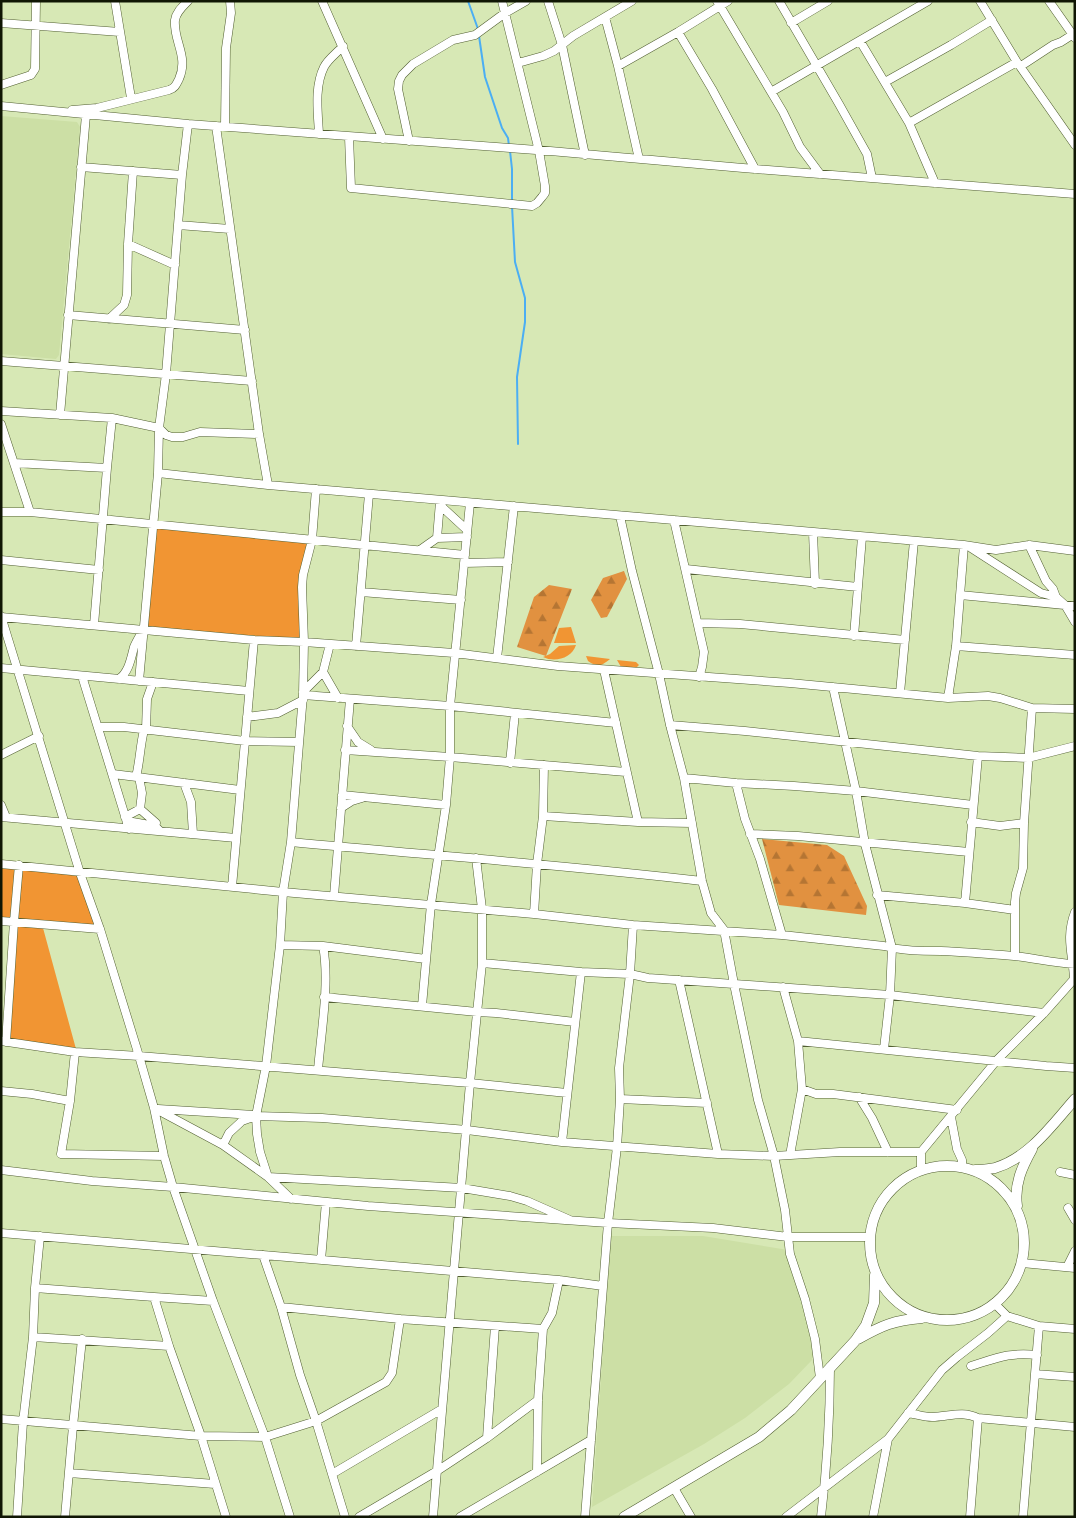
<svg xmlns="http://www.w3.org/2000/svg" width="1076" height="1518" font-family="Bitter,serif">
<defs>
<pattern id="forest-firs" width="22" height="20" patternUnits="userSpaceOnUse" patternTransform="scale(1.25)"><rect width="22" height="20" fill="#e19140"/><path d="M5 1l3.5 6h-7zM16 11l3.5 6h-7z" fill="#b57533"/></pattern>
</defs>
<rect width="100%" height="100%" fill="#d7e8b5"/>
<path fill="#ccdfa5" d="M1 116 77 122 80 127 59 355 56 359 1 354Z
M611 1236H703L788 1250 815 1342 812 1360 789 1384 745 1418 704 1444 592 1507Z"/>
<path fill="#f19533" d="M155 528 308 542 301 639 145 628Z
M571 627 576 643H554L559 628Z
M576 645C572 658 555 663 543 657L550 654 559 646Z
M586 656 610 659C601 666 598 668 588 661Z
M617 660 636 662 639 665 635 669 621 667Z
M1 868 16 869 10 919 1 918Z
M21 868 78 876 96 926 16 920Z
M15 926 43 928 76 1049 8 1039Z"/>
<path fill="url(#forest-firs)" d="M624 571 627 579 607 617 601 618 591 600 603 578Z
M549 585 572 589 546 656 517 647 534 597Z
M762 839 827 845 844 856 867 906 866 915 779 905Z"/>
<g fill="none" stroke-linecap="round" stroke-linejoin="round">
<path stroke="#4baef3" stroke-width="2" d="M468 1 478 29
M479 36 485 77 502 128 508 138 509 146
M510 151 512 169V201
M512 206 515 262 525 298V322L517 377 518 444"/>
<defs>
<path id="street" d="M115 1 131 98
M322 1 383 139
M548 1 562 45 585 155
M717 1 783 112 800 147 820 174
M779 1 839 104 867 154 872 178
M980 1 1017 62 1075 145
M1049 1 1075 38
M605 17 618 66 639 159
M1 23 120 32
M791 23 828 1
M678 32 712 89 755 169
M860 41 909 123 935 183
M518 63 543 56 554 51 573 36 632 1
M618 66 678 32 728 1
M1021 66 1053 45 1061 42 1075 33
M885 82 951 45 992 20
M1 85 31 75 35 69 36 1
M771 92 928 1
M1 106 188 124 550 151 743 168 1075 194
M72 110 97 108 169 90C175 88 176 85 179 79 189 56 173 41 175 20 176 12 183 6 188 1
M909 123 1017 62
M216 126 259 434 268 485
M225 126 226 48 231 13 230 1
M319 134C318 113 314 87 324 67 328 59 337 53 343 46
M349 137 351 188 532 206 537 203 542 197 545 193V186L539 151 502 1
M409 141 398 89 399 81 402 75 413 64 453 40 475 35 505 13 526 1
M81 167 182 175
M178 225 230 229
M128 244 175 265
M68 315 245 330
M109 319 124 305 127 295 128 244 133 171
M1 361 252 381
M1 411 112 418 159 428 166 435 172 437H183L200 432 259 434
M60 415 86 115
M1 424 30 512
M14 463 107 468
M158 473 268 485 964 545 996 550 1029 545 1075 551
M316 489 312 540 303 575 302 587 304 642 303 695 291 842 283 892 280 945 266 1066 256 1116 257 1134 260 1152 268 1177 462 1188 510 1196 527 1201 570 1220
M440 500 442 507 467 530
M1 512H30L465 555
M620 516 632 571 659 674 670 725 684 778 702 881 711 913 724 930 734 984 758 1100 774 1156 785 1210 790 1254 805 1299 815 1339 820 1378
M674 520 704 652 702 667 699 677
M813 532 815 584
M437 538 440 502
M1029 545 1046 581 1053 589 1056 597 1065 605 1075 622
M971 548 1041 593 1056 597
M420 550 437 538 467 537
M1 560 99 570
M464 563 508 562
M686 569 858 587
M361 592 461 600
M960 595 1075 606
M1 616 80 873 100 929 139 1056 154 1108 164 1156 173 1187 213 1301 265 1437 290 1517
M1 617 254 640 304 642 454 653 558 666 790 683 948 698 988 696 1000 698 1032 708 1075 709
M698 623 740 624 905 640
M94 625 107 468 112 418
M854 636 862 537
M356 646 369 494
M956 646 1075 655
M497 658 514 506
M1 668 249 691
M604 670 638 822
M323 672 338 698
M82 676 129 829
M119 679C129 672 131 658 134 647 136 642 139 637 142 632
M139 681 158 473 159 428 166 374 182 175 188 124
M833 687 856 791 865 844 892 948 890 995 884 1049
M303 692 323 672 330 644
M900 693 914 541
M303 695 450 706 616 723
M948 698 956 646 964 545
M247 717 278 713 303 700
M670 725 745 731 978 756 1028 758 1075 746
M347 726 358 742 371 750
M98 727H124L245 741 299 742
M146 730 147 699 153 682
M345 750 450 757 626 772
M1 755 39 736
M510 763 515 713
M113 774 240 790
M136 777C140 761 140 746 144 730
M684 778 736 783 794 786 856 791 973 805
M184 783 191 802 193 834
M736 783 745 819 760 859 782 935
M342 795 446 805
M1 805 6 817
M341 808 352 801 362 798
M140 809 156 823 155 826 160 831
M543 816 638 822 692 823
M1 817 236 838
M125 817 140 809 142 793 139 777
M127 821 155 826
M971 822 1000 826 1024 823
M750 834 798 836 969 852
M291 842C428 855 565 865 702 881
M1 864 283 892 534 914 633 925 782 935 884 946C903 951 921 951 941 951 965 952 990 954 1014 956 1034 958 1054 963 1075 964
M232 887 254 640
M877 895 965 903 1015 910
M334 896 350 699
M965 903 978 756
M534 914 537 864 543 816 544 765
M1 921 100 929
M280 945 323 946 426 959
M1015 956V902L1016 893 1023 868 1024 823 1032 708
M482 963 581 972 630 974 648 978 734 984 890 995 1044 1013
M1074 979C1073 954 1065 938 1075 912
M679 980 718 1154
M783 987 798 1041 802 1089 790 1155
M324 997 477 1012 496 1013 575 1022
M422 1006 431 904 446 805 450 757V706L470 503
M1 1041 75 1052 139 1056 470 1083 567 1093
M798 1041 1046 1066 1075 1068
M6 1042 14 922 19 865
M75 1052 70 1101 61 1154 164 1156
M318 1070C321 1033 330 982 323 946
M802 1089 816 1094H833L957 1110
M1 1091 32 1094 70 1101
M859 1097 872 1118 888 1152
M620 1099 707 1103
M154 1108 223 1145 229 1133 242 1121 256 1116 322 1118 467 1130 562 1142 718 1154 774 1156 840 1152H921
M158 1109 254 1115
M951 1117 957 1149 962 1160V1167
M562 1142 581 972
M223 1145 268 1177 291 1199
M1 1170 92 1181 173 1187 368 1206 608 1223 713 1228 788 1237H869
M921 1170V1152L997 1060 1044 1013 1075 978
M1060 1172 1075 1175
M1068 1208 1075 1220
M1 1233 559 1280 603 1286
M263 1255 281 1307 300 1375 316 1421 345 1517
M321 1260 326 1202
M1022 1263 1075 1268
M1067 1267 1075 1251
M35 1288 154 1297 213 1301
M154 1297 169 1346 201 1436 226 1517
M994 1303 1007 1316
M281 1307 400 1319 543 1329
M33 1337 169 1346
M971 1366C997 1358 1009 1352 1037 1355
M1035 1374 1075 1377
M908 1413C916 1414 924 1417 932 1417 948 1417 962 1410 978 1418L1075 1427
M1 1419 201 1436 265 1437 316 1421 386 1382 392 1373 400 1319
M487 1438 495 1326
M537 1472 538 1400 543 1329 552 1313 559 1280
M69 1473 215 1484
M332 1474 442 1409
M674 1488 691 1517
M17 1517 23 1422 33 1337 35 1288 40 1236
M65 1517 73 1426 82 1339
M359 1517 437 1471 487 1438 538 1400
M433 1517 470 1083 482 963V909L476 858
M460 1517 591 1440
M585 1517 608 1223 617 1147 620 1099 619 1068 630 974 633 925
M786 1517 888 1439 942 1370 957 1357 988 1333 1007 1316 1039 1326 1075 1329
M821 1517C827 1467 830 1417 830 1367
M873 1517 888 1439
M970 1517 978 1418
M1023 1517 1039 1326"/>
<path id="secondary" d="M870 1243a77 77 0 1 1 154 0a77 77 0 1 1-154 0Z
M975 1170C982 1170 988 1169 995 1168 1029 1158 1052 1125 1075 1099
M1017 1206C1014 1184 1022 1167 1032 1149
M858 1339C881 1326 894 1320 922 1318
M624 1517 759 1437 791 1410 855 1341 866 1325 874 1303 875 1275"/>
</defs>
<use href="#street" stroke="#525f32" stroke-width="9"/>
<use href="#secondary" stroke="#525f32" stroke-width="11"/>
<use href="#street" stroke="#fff" stroke-width="8"/>
<use href="#secondary" stroke="#fff" stroke-width="10"/>
</g>
<rect width="1076" height="1518" fill="none" stroke="#101604" stroke-width="5"/>
</svg>
